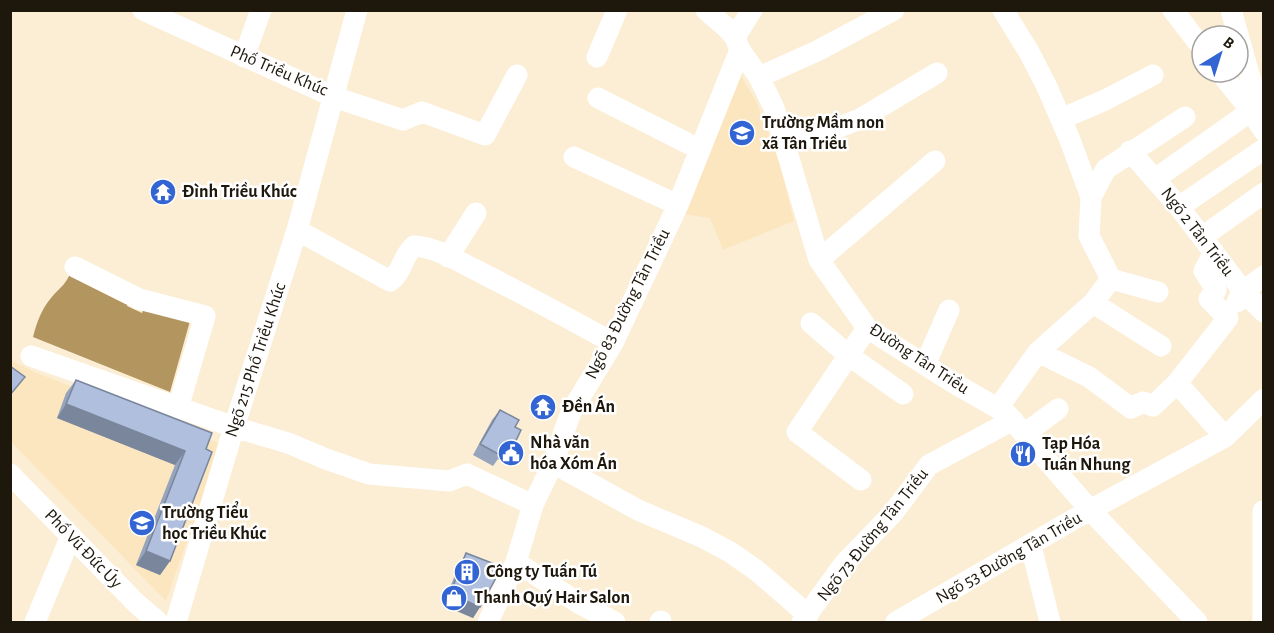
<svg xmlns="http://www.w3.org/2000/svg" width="1274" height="633" font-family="'Alegreya Sans',sans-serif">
<rect width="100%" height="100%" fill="#fceed5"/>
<path fill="#fbe6bf" d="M740 74 756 101 780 165 794 221 723 250 710 218 683 214Z
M10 360 39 374 221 444 166 601 11 442Z"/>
<path fill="#b2955f" d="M71 272 129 300 127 306 142 313 144 308 190 321 170 392 33 337C37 322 41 310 51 298 61 286 64 287 71 272Z"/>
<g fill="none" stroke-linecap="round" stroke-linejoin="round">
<path stroke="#fff" stroke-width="21" d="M143 10 334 97 403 120 422 112 485 135 517 75
M706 10 727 28 735 37 740 50 759 77 774 108 819 260 867 328 952 382 1006 413 1090 510 1197 622
M1003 10 1029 52 1046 85 1070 140 1091 197 1089 236 1111 279 1158 292
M1173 10 1202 48
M735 37 752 10
M244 57 261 10
M597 57 617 10
M1220 72 1251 111 1264 131
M759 77 817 51 894 10
M598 98 699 149
M1061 119 1105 100 1153 75
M783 142 819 135 860 119 937 73
M1130 151 1179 207 1243 291 1264 312
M574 157 678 205
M1155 179 1251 111 1255 95 1231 10
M1091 197 1106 169 1185 117
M1179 207 1264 149
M297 230 390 281C403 272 402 256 414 246 435 247 456 260 474 269 521 293 567 317 613 343
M1202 237 1264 193
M1214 252 1204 271 1216 290 1209 299 1228 318 1177 383 1225 437
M448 257 476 213
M819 260 935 161
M75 267 139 299 205 316 178 408
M1237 302 1243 291 1264 276
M1093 303 1161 346
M811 323 848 355 903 394
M1038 352 1089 377 1131 408 1143 402 1153 406 1177 383
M31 356 234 427 288 443 326 459 369 474 449 481 467 474 533 505
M925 365 949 310
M998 408 1038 352 1093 303 1111 279
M1024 434 1058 409
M553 463 638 510 702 537 730 552 756 570 808 615
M10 474 136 603 158 622
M861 480 797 432 867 328
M1031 546 1050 622
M516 562 580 604 615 622
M35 622 71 536
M176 622 234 427 297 230 357 10
M488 622 516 562 533 505 553 463 571 412 613 343 678 205 740 50
M660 622 661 621
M802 622 844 564 893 513 929 465 1013 420
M896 622 1090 510 1225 437 1264 399
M1263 622V511"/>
</g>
<path fill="#96a4be" d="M76 380 206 449 170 561 160 575 136 565 175 465 57 418 66 393Z
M500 410 515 427 511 451 504 462 498 459 493 466 473 455 492 420Z
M1015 451 1027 457 1018 466 1010 458Z
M466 553 480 607 473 618 443 605 459 565Z"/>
<path fill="#7a869b" d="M66 404 185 451 175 465 57 418Z
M504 448 511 451 504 462 498 459Z
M1032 450 1027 457 1018 466 1023 459Z
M146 551 170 561 160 575 136 565Z
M450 594 480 607 473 618 443 605Z"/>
<path fill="#afbfdd" stroke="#7a869b" stroke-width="1.5" d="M10 366 25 377 10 395Z
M76 380 212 433 206 449 212 452 170 561 146 551 185 451 66 404Z
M500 410 519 420 515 427 521 430 511 451 504 448 500 455 480 444Z
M1026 443 1032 450 1023 459 1015 451Z
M466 553 502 567 480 607 450 594Z"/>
<defs>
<symbol id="school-disc" viewBox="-11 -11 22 22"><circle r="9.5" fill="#3264d3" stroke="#fff"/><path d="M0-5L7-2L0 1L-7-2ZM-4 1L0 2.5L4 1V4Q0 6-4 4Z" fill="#fff"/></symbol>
<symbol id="temple-disc" viewBox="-11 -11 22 22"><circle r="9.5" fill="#3264d3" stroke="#fff"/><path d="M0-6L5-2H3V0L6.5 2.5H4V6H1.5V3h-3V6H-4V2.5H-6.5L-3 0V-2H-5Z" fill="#fff"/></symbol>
<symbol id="civic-disc" viewBox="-11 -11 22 22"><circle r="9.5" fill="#3264d3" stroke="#fff"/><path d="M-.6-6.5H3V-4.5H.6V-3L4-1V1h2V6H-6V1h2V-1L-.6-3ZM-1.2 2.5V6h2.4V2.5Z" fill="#fff"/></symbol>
<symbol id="restaurant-disc" viewBox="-11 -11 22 22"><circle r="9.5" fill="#3264d3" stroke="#fff"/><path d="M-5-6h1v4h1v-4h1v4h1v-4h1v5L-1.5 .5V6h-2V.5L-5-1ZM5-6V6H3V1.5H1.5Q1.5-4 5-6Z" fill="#fff"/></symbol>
<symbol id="building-disc" viewBox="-11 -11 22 22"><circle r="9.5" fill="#3264d3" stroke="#fff"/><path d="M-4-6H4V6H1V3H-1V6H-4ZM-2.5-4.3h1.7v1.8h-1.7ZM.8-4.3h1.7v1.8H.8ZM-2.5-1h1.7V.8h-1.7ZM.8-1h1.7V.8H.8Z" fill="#fff"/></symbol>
<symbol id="shop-disc" viewBox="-11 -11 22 22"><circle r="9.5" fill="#3264d3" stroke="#fff"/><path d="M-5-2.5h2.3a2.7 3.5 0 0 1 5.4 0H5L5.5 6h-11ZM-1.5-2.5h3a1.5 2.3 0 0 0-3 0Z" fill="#fff"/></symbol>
</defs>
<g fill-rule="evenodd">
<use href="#school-disc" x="727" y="118" width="30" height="30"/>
<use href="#temple-disc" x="148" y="177" width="30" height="30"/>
<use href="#temple-disc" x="528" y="392" width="30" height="30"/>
<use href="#civic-disc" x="496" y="438" width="30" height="30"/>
<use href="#restaurant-disc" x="1008" y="439" width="30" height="30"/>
<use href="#school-disc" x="127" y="508" width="30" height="30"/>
<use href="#building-disc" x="452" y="557" width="30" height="30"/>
<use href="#shop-disc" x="439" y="583" width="30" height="30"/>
</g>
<g text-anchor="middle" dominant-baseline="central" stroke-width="5" stroke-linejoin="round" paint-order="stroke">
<g font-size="18" fill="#1d170c" stroke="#fff">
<text transform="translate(279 71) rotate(23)">Phố Triều Khúc</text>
<text transform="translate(1197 232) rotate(52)">Ngõ 2 Tân Triều</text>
<text transform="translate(628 304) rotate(-63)">Ngõ 83 Đường Tân Triều</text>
<text transform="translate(919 359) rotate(33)">Đường Tân Triều</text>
<text transform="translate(256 360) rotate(-72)">Ngõ 215 Phố Triều Khúc</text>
<text transform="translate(873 535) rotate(-51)">Ngõ 73 Đường Tân Triều</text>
<text transform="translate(83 549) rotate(46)">Phố Vũ Đức Úy</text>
<text transform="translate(1009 558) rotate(-30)">Ngõ 53 Đường Tân Triều</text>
</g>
<g font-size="18" font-weight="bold" fill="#1d170c" stroke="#fff" text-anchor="start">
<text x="762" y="123">Trường Mầm non<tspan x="762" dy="21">xã Tân Triều</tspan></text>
<text x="182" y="192">Đình Triều Khúc</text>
<text x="562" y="407">Đền Án</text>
<text x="530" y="443">Nhà văn<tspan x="530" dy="21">hóa Xóm Án</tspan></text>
<text x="1042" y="444">Tạp Hóa<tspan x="1042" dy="21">Tuấn Nhung</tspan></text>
<text x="162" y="513">Trường Tiểu<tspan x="162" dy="21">học Triều Khúc</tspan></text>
<text x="486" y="572">Công ty Tuấn Tú</text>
<text x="474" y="598">Thanh Quý Hair Salon</text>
</g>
</g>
<rect width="1274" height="633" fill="none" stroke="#1d170c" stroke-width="24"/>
<g transform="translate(1220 54) rotate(38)"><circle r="28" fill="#ffffff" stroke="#a5a29e" stroke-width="1.5"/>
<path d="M0-4.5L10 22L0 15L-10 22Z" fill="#3264d3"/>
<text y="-9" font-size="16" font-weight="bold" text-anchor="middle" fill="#1d170c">B</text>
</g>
</svg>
